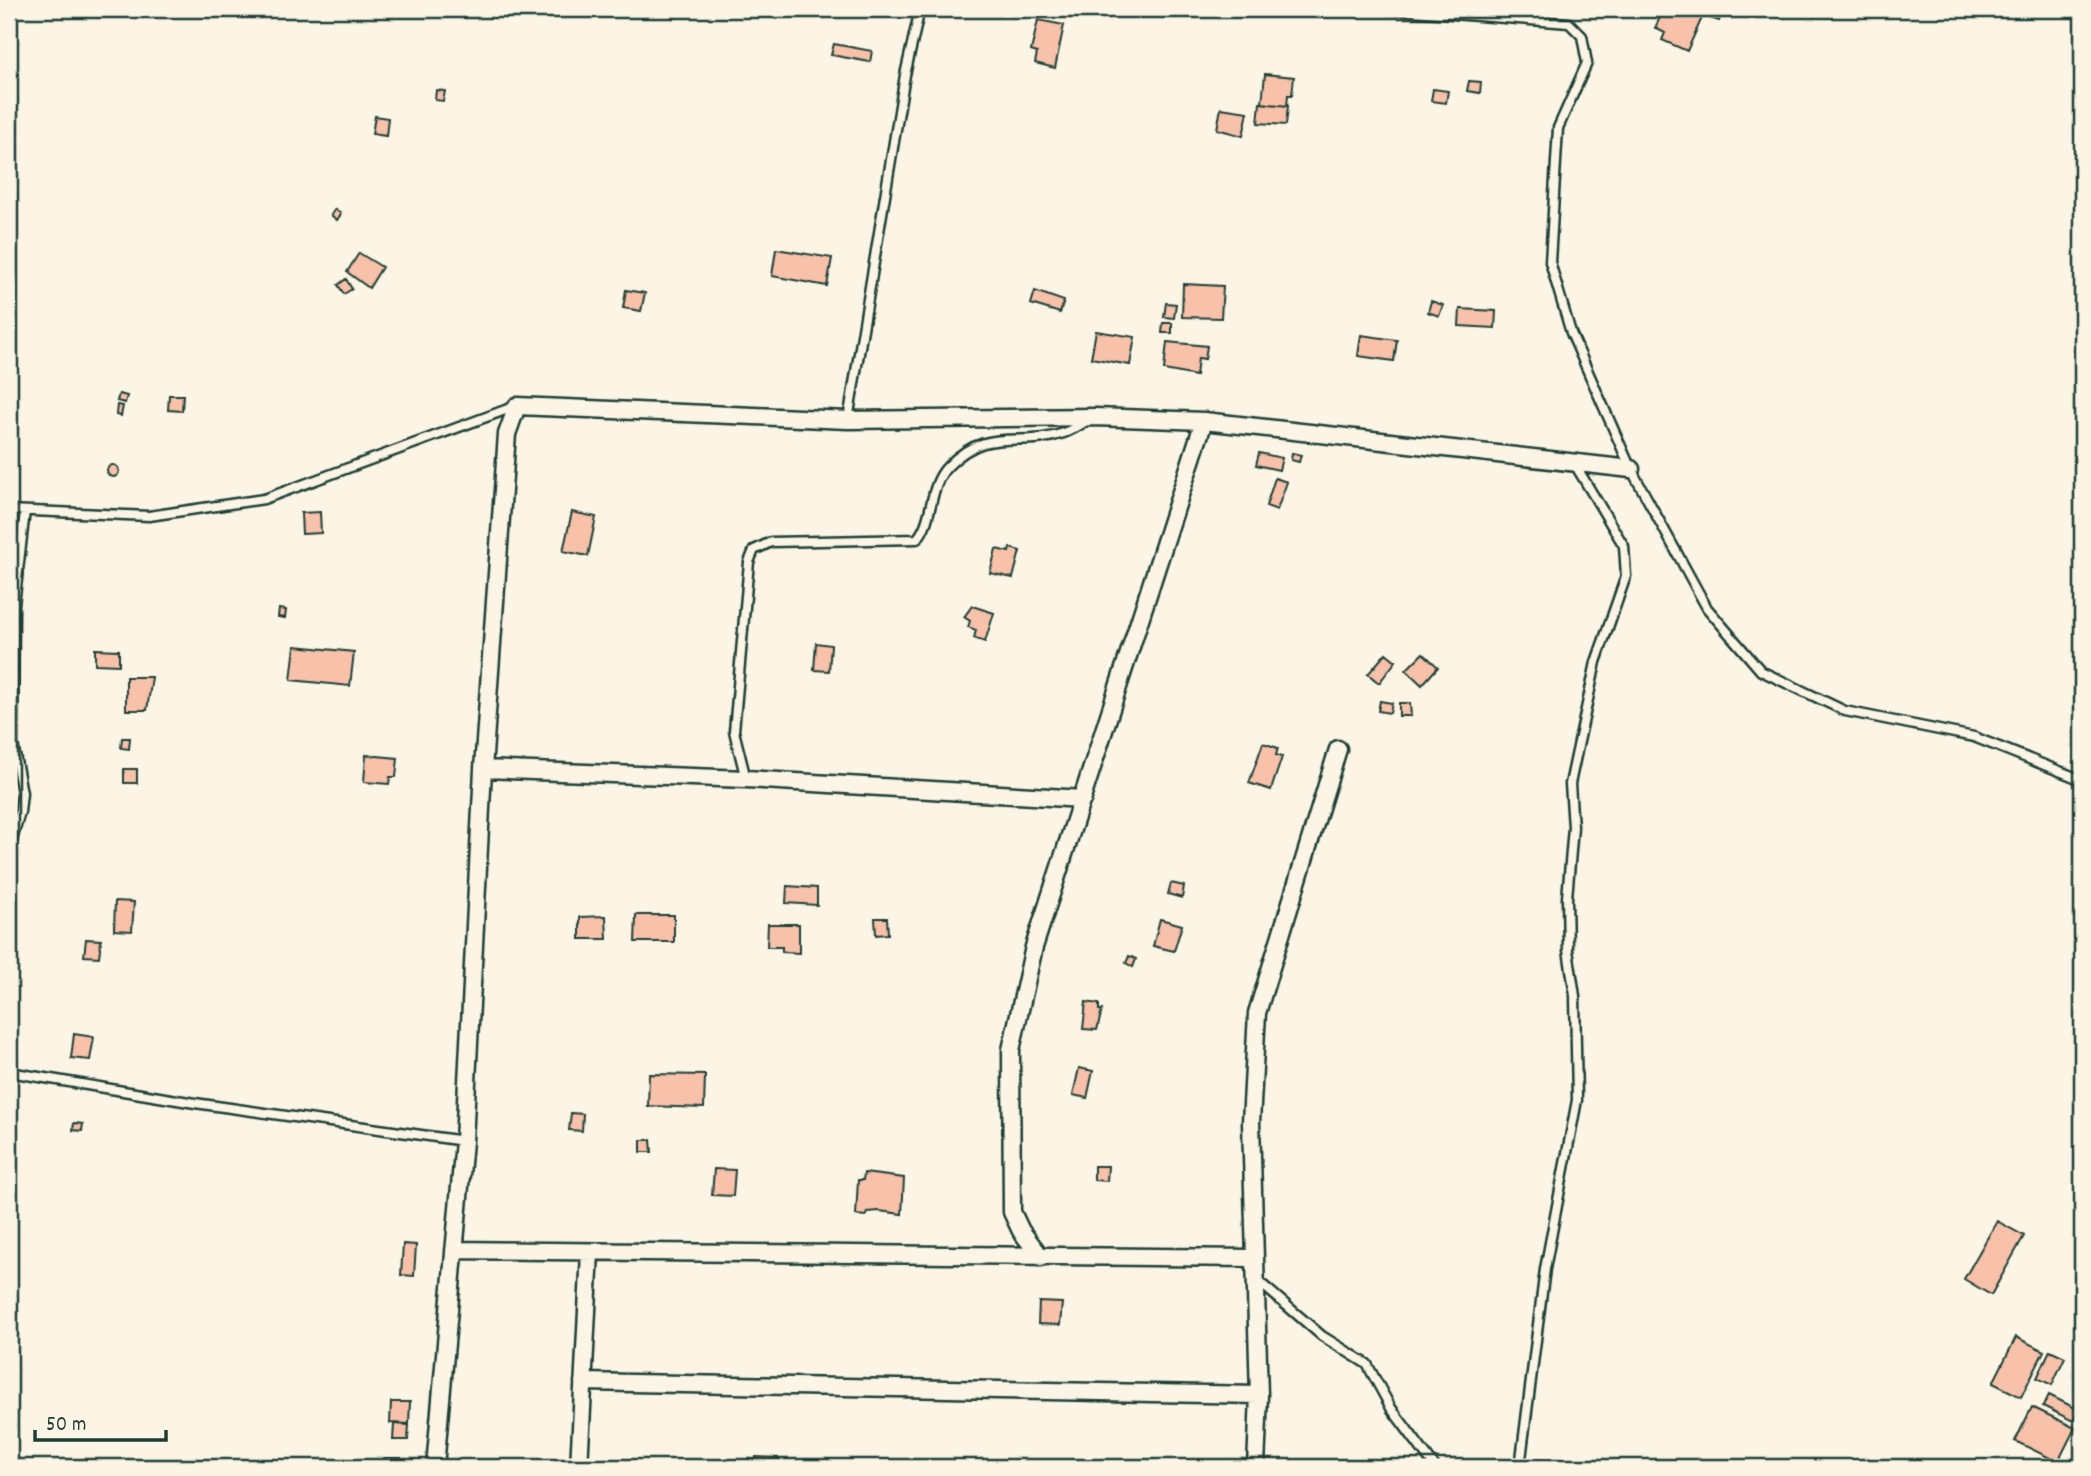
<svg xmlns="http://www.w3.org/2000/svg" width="2091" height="1476" font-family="Dekko,sans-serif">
<rect width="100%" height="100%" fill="#fcf5e5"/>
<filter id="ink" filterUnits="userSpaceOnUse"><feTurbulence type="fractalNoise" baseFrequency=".0143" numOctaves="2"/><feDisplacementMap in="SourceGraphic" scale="14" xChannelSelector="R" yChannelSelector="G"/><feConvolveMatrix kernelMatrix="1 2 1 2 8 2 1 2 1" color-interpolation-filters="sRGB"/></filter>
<g filter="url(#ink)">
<path fill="#f7c1aa" stroke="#1f3d34" stroke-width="2" d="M1671 9H1706L1687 51 1662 40 1665 33 1655 28 1662 13 1668 15Z
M1709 9H1723L1719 21 1707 17Z
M1038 20 1064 25 1055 68 1035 63 1037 53 1031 51Z
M834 44 872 51 870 62 831 55Z
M1265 74 1294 77 1292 95H1288L1287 106 1262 103Z
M1469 81 1481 82 1480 93 1467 91Z
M1433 89 1448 91 1446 103 1431 101Z
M436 90 445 91 443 101 435 100Z
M1260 103 1288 106 1286 125 1258 123Z
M1221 108 1248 112 1243 136 1217 129Z
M375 116 388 118 386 136 372 134Z
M335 209 341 214 337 220 331 215Z
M776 249 832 258 827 286 772 276Z
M359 253 382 267 369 288 347 272Z
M346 279 352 289 344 294 338 285Z
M1183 284 1223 286 1221 318 1182 317Z
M626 290 645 293 641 311 623 308Z
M1035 291 1064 301 1060 313 1031 304Z
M1431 301 1443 305 1439 316 1428 312Z
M1166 303 1176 304 1174 318 1164 317Z
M1460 309 1496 311 1495 328 1459 326Z
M1163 323H1172V333H1162Z
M1096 331 1135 337 1130 365 1091 358Z
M1361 335 1397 340 1394 361 1358 356Z
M1167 342 1207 346 1205 359 1198 358 1196 376 1164 370Z
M119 394 127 396 125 403 117 401Z
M169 395H183L182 411 168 410Z
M117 405 123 406 121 416 116 415Z
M1259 453 1282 458 1279 470 1256 465Z
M1292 453 1301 455 1299 462 1291 460Z
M107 471a6 6 0 1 1 12 0a6 6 0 1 1-12 0Z
M1275 478 1287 482 1277 510 1266 506Z
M320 512 321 533 302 534 301 513Z
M572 512 596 517 588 556 563 551Z
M1010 548 1020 551 1013 578 990 573 996 549 1009 552Z
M972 606 994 613 985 642 974 638 976 630 968 627 970 621 964 617Z
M279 609 286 610 285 618 278 617Z
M816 643 831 645 829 671 814 670Z
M295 646 354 652 350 686 291 680Z
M95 649 119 650V665L95 664Z
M1386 653 1396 661 1379 683 1368 674Z
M1423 653 1438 667 1422 685 1406 670Z
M126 677H152L147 710H126Z
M1380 701 1392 703 1390 713 1378 711Z
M1399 703H1410L1411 716H1399Z
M122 738H130L129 749 121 748Z
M1263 743 1278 748 1276 755 1282 757 1271 790 1249 783Z
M366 755 398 758 396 777H390L389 784 364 782Z
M124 769H137V783H124Z
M1171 883 1184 886 1182 898 1168 894Z
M787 886 817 888V905L786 903Z
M115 901 134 902 132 931 114 930Z
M636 915H674V942H635Z
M606 916 607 939H580V917Z
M875 918H887L888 934 876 935Z
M1160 919 1182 925 1174 951 1153 946Z
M768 924H799V953L782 952V947H767Z
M86 939 101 940 99 957 84 956Z
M1129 956 1136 959 1133 967 1126 963Z
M1086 1002 1099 1004V1010H1102L1097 1030 1083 1029Z
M74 1034 94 1037 90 1060 71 1058Z
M1079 1068 1093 1071 1087 1098 1073 1095Z
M649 1074 705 1075 704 1108 648 1106Z
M571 1113 583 1114 582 1131 569 1130Z
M74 1123 83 1124 82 1131 73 1130Z
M641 1140H651L652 1152H641Z
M1094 1166H1108L1107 1181 1094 1180Z
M714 1169 735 1170 733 1196 712 1195Z
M864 1173 904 1178 902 1214 879 1211 867 1212 866 1216 856 1215 858 1180H863Z
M1997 1221 2024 1236 1991 1295 1964 1279Z
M403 1244 416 1245 414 1276 401 1275Z
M1039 1302 1062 1303 1060 1325 1038 1324Z
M2016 1337 2044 1351 2021 1397 1993 1383Z
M2050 1350 2065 1357 2052 1385 2037 1378Z
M2049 1395 2079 1410 2073 1421 2043 1406Z
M391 1402H410L409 1424 390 1423Z
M2032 1407 2075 1428 2058 1462 2015 1441Z
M394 1424 409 1425 408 1440H393Z
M756 1457 778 1458V1467H755Z
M384 1458H401V1467H384Z
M675 1463 692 1464V1467H675Z"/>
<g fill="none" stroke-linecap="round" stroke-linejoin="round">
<defs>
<path id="service" d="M1385 9 1569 23 1582 36 1587 63 1558 128 1550 262 1571 333 1631 469 1707 608 1761 671 1845 711 1974 737 2082 780
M848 420 905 75 920 9
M9 510 149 516 264 499 516 406
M746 779 734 731 749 562 754 550 771 542 917 539C934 520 928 486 948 466 989 424 1020 449 1064 433 1072 430 1080 425 1088 420
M9 851 20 812 22 793 13 744 14 605 25 511
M9 1072 195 1103 464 1141
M1257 1280 1322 1336 1367 1364 1391 1408 1435 1467
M1520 1467 1545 1269 1577 1100 1575 996 1568 950 1567 898 1573 827 1570 784 1596 662 1626 576 1624 546 1574 463"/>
<path id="minor" d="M483 769 746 779 1083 799
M454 1250 1252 1258
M1041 1257 1021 1231 1012 1212 1011 1050 1034 947 1204 421
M583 1382 1259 1395
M435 1467 464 1141 483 769 507 434 517 406 848 420 1095 417 1204 421 1631 469
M579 1467 590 1252
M1256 1467 1259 1395 1251 1122 1257 1013 1338 749"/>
</defs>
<use href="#service" stroke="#1f3d34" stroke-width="13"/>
<use href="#minor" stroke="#1f3d34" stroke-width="21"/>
<use href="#service" stroke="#fcf5e5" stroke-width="8"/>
<use href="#minor" stroke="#fcf5e5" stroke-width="16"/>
</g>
</g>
<rect width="2091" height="1476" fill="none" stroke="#fcf5e5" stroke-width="35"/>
<rect x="18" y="18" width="2056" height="1441" fill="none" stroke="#1f3d34" stroke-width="2.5" filter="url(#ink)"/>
<path d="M35 1430v10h131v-10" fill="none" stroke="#1f3d34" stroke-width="3.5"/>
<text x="46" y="1430" font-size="21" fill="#1f3d34" stroke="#fcf5e5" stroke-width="5" paint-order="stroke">50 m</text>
</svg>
